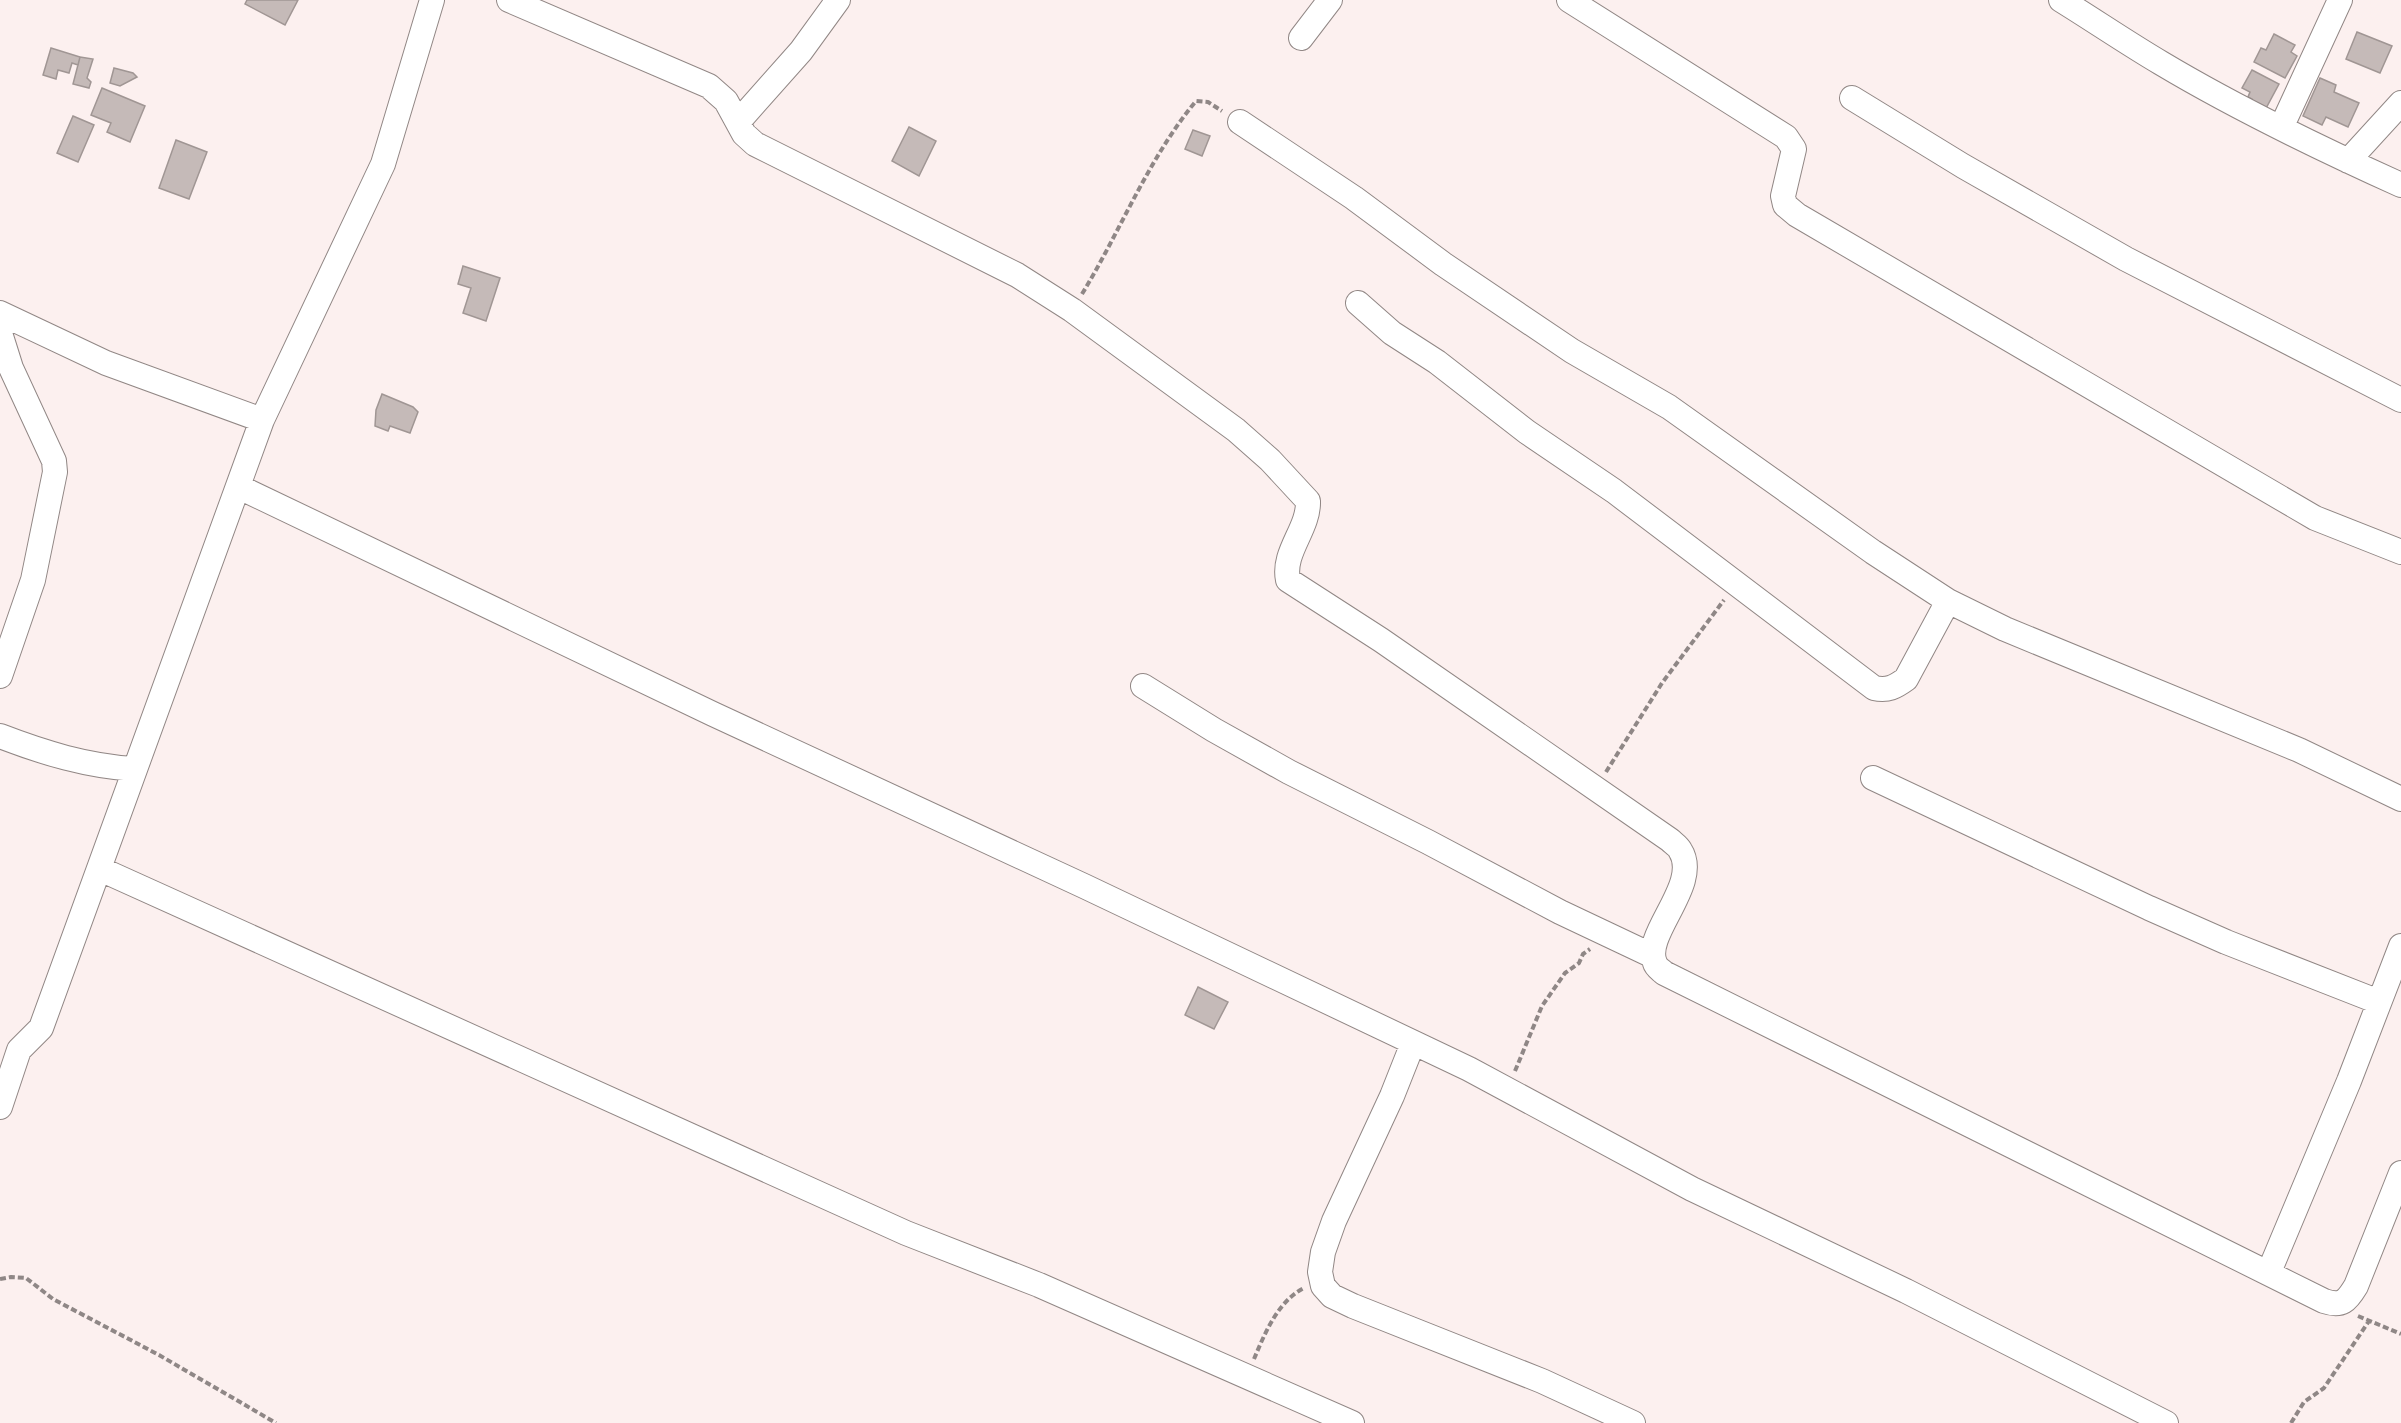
<svg xmlns="http://www.w3.org/2000/svg" width="2401" height="1423" font-family="Ubuntu,sans-serif">
<rect width="100%" height="100%" fill="#fcf0ef"/>
<path fill="#c5bab8" stroke="#a09694" stroke-width="1.5" d="M247 0H298L285 25 245 4Z
M2357 32 2392 46 2380 73 2346 59Z
M2274 34 2295 45 2291 52 2297 56 2285 78 2254 62 2261 48 2266 50Z
M51 48 80 57 78 65 72 63 69 73 58 70 56 79 43 75Z
M80 57 93 59 87 78 91 82 89 88 73 84Z
M114 68 133 73 137 77 120 86 110 83Z
M2252 70 2279 84 2264 112 2250 104 2252 99 2248 97 2250 92 2242 88Z
M2320 78 2336 85 2334 92 2359 103 2348 127 2326 117 2322 125 2303 116Z
M102 88 145 106 130 142 107 132 111 123 91 115Z
M73 116 94 125 78 162 57 153Z
M909 127 936 141 919 176 892 161Z
M1193 130 1210 136 1202 156 1185 149Z
M176 140 207 152 189 199 159 188Z
M463 266 500 278 486 321 463 313 471 288 458 284Z
M382 394 413 407 418 412 410 433 390 426 388 431 375 426 376 410Z
M1198 987 1228 1002 1214 1029 1185 1015Z"/>
<g fill="none" stroke-linecap="round" stroke-linejoin="round">
<defs>
<path id="minor" d="M509 0 709 86 726 101 744 134 755 144 1017 275 1072 310 1236 430 1270 460 1308 501C1309 529 1282 552 1288 580L1381 640 1670 840C1673 843 1678 846 1680 850 1702 884 1642 934 1655 963 1656 967 1661 970 1664 973L2324 1301C2342 1307 2347 1301 2356 1286L2401 1173
M1569 0 1786 137 1794 149 1783 196 1785 205 1797 215 2315 518 2401 552
M2061 0C2095 21 2127 43 2161 63 2238 109 2319 148 2401 185
M1301 38 1330 0
M1852 98 1963 166 2126 259 2401 400
M738 122 801 51 838 0
M1240 122 1354 198 1443 264 1572 351 1669 407 1873 552 1948 601 2005 629 2299 750 2401 799
M2281 128 2340 0
M2348 161 2401 103
M1358 303 1392 333 1437 362 1527 432 1614 491 1874 688C1888 691 1895 687 1906 679L1948 601
M0 313 106 363 262 420
M0 333 11 368 54 461 55 472 33 580 0 676
M239 487 713 714 1084 886 1469 1069 1692 1189 1906 1291 2166 1423
M1143 686 1214 730 1289 772 1428 842 1560 912 1653 956
M0 736C44 753 87 766 134 769
M1873 778 2149 908 2226 942 2379 1002
M100 869 906 1233 1039 1285 1352 1423
M1413 1043 1392 1096 1334 1221 1323 1252 1320 1272 1323 1286 1332 1296 1353 1306 1542 1381 1633 1423
M0 1107 19 1050 41 1028 262 420 383 164 432 0
M2269 1272 2349 1081 2401 946"/>
</defs>
<use href="#minor" stroke="#918785" stroke-width="26"/>
<path stroke="#8f8786" stroke-width="4" stroke-dasharray="6 3" stroke-linecap="butt" d="M1082 294C1121 230 1148 159 1196 101L1208 102 1222 111
M1606 772 1662 683 1724 600
M1515 1071 1542 1006 1565 973 1579 963 1583 954 1590 949
M0 1279 11 1277 26 1278 53 1299 159 1355 276 1423
M2358 1316 2401 1334
M1254 1359C1265 1333 1278 1301 1304 1288
M2291 1423 2304 1402 2324 1388 2369 1321"/>
<use href="#minor" stroke="#fff" stroke-width="24"/>
</g>
</svg>
